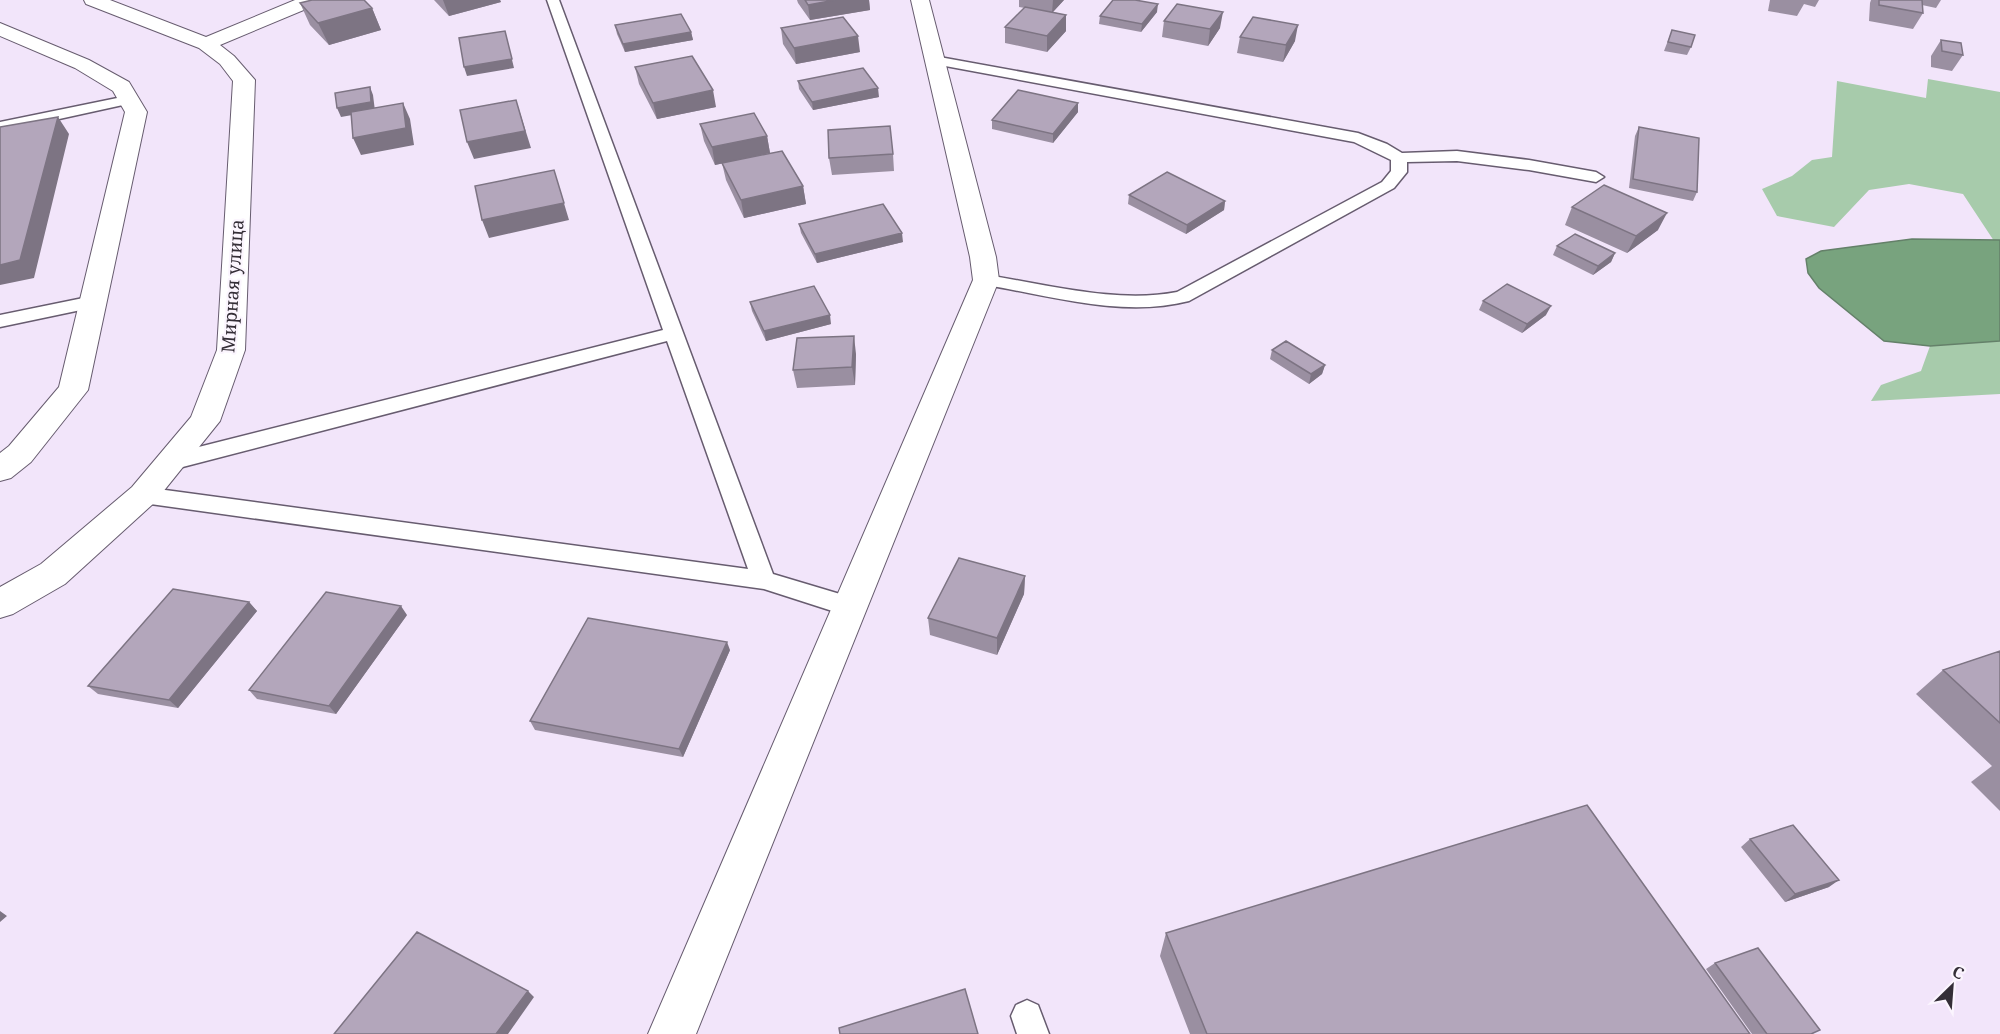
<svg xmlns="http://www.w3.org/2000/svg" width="2000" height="1034" font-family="'Noto Serif',serif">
<rect width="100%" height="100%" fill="#f2e5fa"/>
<path fill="#a7cbab" d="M1928 79 2000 92V240L1994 241 1963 194 1909 184 1869 190 1834 227 1777 216 1762 189 1792 176 1812 160 1832 157 1837 81 1926 98Z
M2000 341V394L1871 401 1881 385 1921 371 1930 346Z"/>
<path fill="#78a37e" stroke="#648069" stroke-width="1.5" d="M1912 239 2000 240V341L1930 346 1884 341 1819 288 1808 273 1806 259 1821 251Z"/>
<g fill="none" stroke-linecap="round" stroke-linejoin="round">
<defs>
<path id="lane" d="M547 0H559L773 574 860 600 863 607 860 614 851 617 764 589 143 503 135 501 132 495 135 489 143 487 748 569 667 341 171 470 163 467 160 462 163 457 171 454 663 330Z
M934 56 1358 133 1387 144 1402 153 1457 151 1529 160 1596 172 1604 177 1596 182 1529 170 1457 161 1407 162V172L1394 188 1189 301C1123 318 1052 296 986 285L980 284 977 280 980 276 986 275C1046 284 1116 304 1177 292L1382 182 1391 171V160L1354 142 929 63 927 60 929 57Z
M127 96 132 97 134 100 132 103 0 132V122Z
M93 296 100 298 102 302 100 306 0 327V315Z
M1027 1000 1038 1005 1049 1034H1017L1011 1016 1016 1005Z"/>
<path id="street" d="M84 0H110L206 37 295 0H320L318 4 220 45 234 56 255 80 245 350 220 421 154 503 65 584 13 614 0 618V587L41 564 132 487 191 417 217 350 233 81 220 64 199 48 86 4Z
M911 0H929L996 257 999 280 696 1034H648L973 280 970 257Z
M0 23 89 60 129 82 147 112 88 390 31 462 11 478 0 481V453L9 446 59 387 125 112 113 91 75 68 0 36Z"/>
</defs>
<use href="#lane" stroke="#675c6f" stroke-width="3"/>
<use href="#street" stroke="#675c6f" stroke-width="2"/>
<use href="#lane" fill="#fff" fill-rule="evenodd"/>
<use href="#street" fill="#fff" fill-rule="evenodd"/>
</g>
<path fill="#9a8fa1" d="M434 0H500L501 2 449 16Z
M797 0H869L870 10 810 20 798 3Z
M1019 0H1064L1053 12 1066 15V31L1047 52 1005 43V27L1025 8 1019 7Z
M1770 0H1819L1815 7 1804 4 1797 16 1768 11Z
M1871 0H1941L1936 8 1922 5 1923 13 1913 29 1869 21 1870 3Z
M300 3 372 8 381 30 329 45 310 25Z
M1157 12 1141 32 1099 24 1100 16Z
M1164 21 1220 28 1208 46 1162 37Z
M615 25 691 32 693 40 625 52 617 34Z
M781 28 860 52 796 64 783 44Z
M1672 30 1691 47 1687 55 1664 51Z
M1240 37 1295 41 1283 62 1237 53Z
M1941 40 1963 55 1952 71 1931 67V56Z
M635 67 716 107 657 119 639 84Z
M798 81 879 97 813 110 799 89Z
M1078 103V112L1053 143 992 129V120Z
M700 124 767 136 770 153 715 165 704 141Z
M1639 127 1697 192 1693 201 1629 188 1635 136Z
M893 154 894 171 832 175 829 158Z
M722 163 803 186 806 204 744 218 726 180Z
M1129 195 1225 201 1224 210 1186 234 1128 204Z
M1572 207 1658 230 1627 253 1565 225Z
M799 224 903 242 817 263 801 233Z
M1557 246 1615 253 1611 262 1593 275 1553 255Z
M1483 301 1546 315 1522 333 1479 310Z
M750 302 831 324 766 341 752 311Z
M1272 350 1325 365 1322 374 1309 384 1270 359Z
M856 354 855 385 797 388 793 370Z
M1025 576 1024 594 997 655 930 635 928 618Z
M249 602 257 611 178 708 98 694 88 686Z
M407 615 336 714 257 699 249 690Z
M730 650 683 757 535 730 530 721Z
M2000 651V811L1971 782 1992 766 1916 694 1943 670Z
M1750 839 1829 887 1785 902 1741 847Z
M1166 933 1750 1034H1190L1160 956Z
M1715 963 1814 1034H1752L1706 969Z"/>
<path fill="#7d7483" d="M443 0H500L501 2 449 16Z
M835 0H869L870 10 810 20 808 5Z
M1053 0H1064L1052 13Z
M1158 4 1157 12 1141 32 1142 24Z
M372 8 381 30 329 45 318 23Z
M1223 12 1220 28 1208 46 1210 29Z
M1066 15V31L1047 52V36Z
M1298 25 1295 41 1283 62 1286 45Z
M505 31 514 68 467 76 464 67Z
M691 32 693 40 625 52 623 44Z
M858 36 860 52 796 64 794 48Z
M370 87 373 95 375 111 341 117 337 108Z
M878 88 879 97 813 110 812 102Z
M713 90 716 107 657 119 653 103Z
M516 100 531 148 474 159 467 142Z
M403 103 410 119 414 145 361 155 353 138Z
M1078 103V112L1053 143V134Z
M58 117 69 134 34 278 0 285V265Z
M767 136 770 153 715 165 712 147Z
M554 170 569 220 489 238 482 220Z
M803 186 806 204 744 218 741 200Z
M1225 201 1224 210 1186 234 1187 225Z
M1667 213 1658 230 1627 253 1636 236Z
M902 233 903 242 817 263 815 254Z
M1615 253 1611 262 1593 275 1598 266Z
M1551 306 1546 315 1522 333 1527 324Z
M830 315 831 324 766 341 764 331Z
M854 336 856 354 855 385 852 367Z
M1325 365 1322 374 1309 384 1311 374Z
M1025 576 1024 594 997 655V638Z
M249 602 257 611 178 708 169 700Z
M401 606 407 615 336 714 329 706Z
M727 642 730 650 683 757 679 749Z
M1839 880 1829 887 1785 902 1795 894Z
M0 911 7 916 0 922Z
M528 991 534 997 508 1034H496Z"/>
<path fill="#b3a6bb" stroke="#7d7483" stroke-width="1.5" d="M312 0H364L372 8 318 23 300 3Z
M805 0H835L808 5Z
M1113 0H1135L1158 4 1142 24 1100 16Z
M1879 0H1922L1923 13 1879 5Z
M1177 4 1223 12 1210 29 1164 21Z
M1025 7 1066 15 1047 36 1005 27Z
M681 14 691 32 623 44 615 25Z
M843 17 858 36 794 48 781 28Z
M1253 17 1298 25 1286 45 1240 37Z
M1672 30 1695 35 1691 47 1668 42Z
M505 31 512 59 464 67 459 38Z
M1941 40 1961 43 1963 55 1942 51Z
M692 56 713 90 653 103 635 67Z
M863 68 878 88 812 102 798 81Z
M370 87 371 102 337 108 335 93Z
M1018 90 1078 103 1053 134 992 120Z
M516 100 525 131 467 142 460 110Z
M403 103 406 128 353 138 351 112Z
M754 113 767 136 712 147 700 124Z
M58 117 20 260 0 265V127Z
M890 126 893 154 829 158 828 130Z
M1639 127 1699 138 1697 192 1633 179Z
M782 151 803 186 741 200 722 163Z
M554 170 564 203 482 220 475 186Z
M1167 172 1225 201 1187 225 1129 195Z
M1604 185 1667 213 1636 236 1572 207Z
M883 204 902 233 815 254 799 224Z
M1575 234 1615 253 1598 266 1557 246Z
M1507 284 1551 306 1527 324 1483 301Z
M814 286 830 315 764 331 750 302Z
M854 336 852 367 793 370 797 338Z
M1286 341 1325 365 1311 374 1272 350Z
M959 558 1025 576 997 638 928 618Z
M173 589 249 602 169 700 88 686Z
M326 592 401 606 329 706 249 690Z
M588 618 727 642 679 749 530 721Z
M2000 651V723L1943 670Z
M1587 805 1750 1034H1207L1166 933Z
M1793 825 1839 880 1795 894 1750 839Z
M417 932 528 991 496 1034H334Z
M1758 948 1820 1030 1811 1034H1767L1715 963Z
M965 989 978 1034H840L839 1028Z"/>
<g text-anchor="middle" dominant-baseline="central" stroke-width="4.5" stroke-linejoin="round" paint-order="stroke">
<g font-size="18" fill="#342e37" stroke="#fbf5fe">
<text transform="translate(232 286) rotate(-86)">Мирная улица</text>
</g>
</g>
<g transform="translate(1952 986) rotate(25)" stroke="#fbf5fe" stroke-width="4.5" paint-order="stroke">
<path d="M0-4.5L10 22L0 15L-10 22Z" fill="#342e37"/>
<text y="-9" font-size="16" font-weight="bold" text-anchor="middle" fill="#342e37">С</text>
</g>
</svg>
